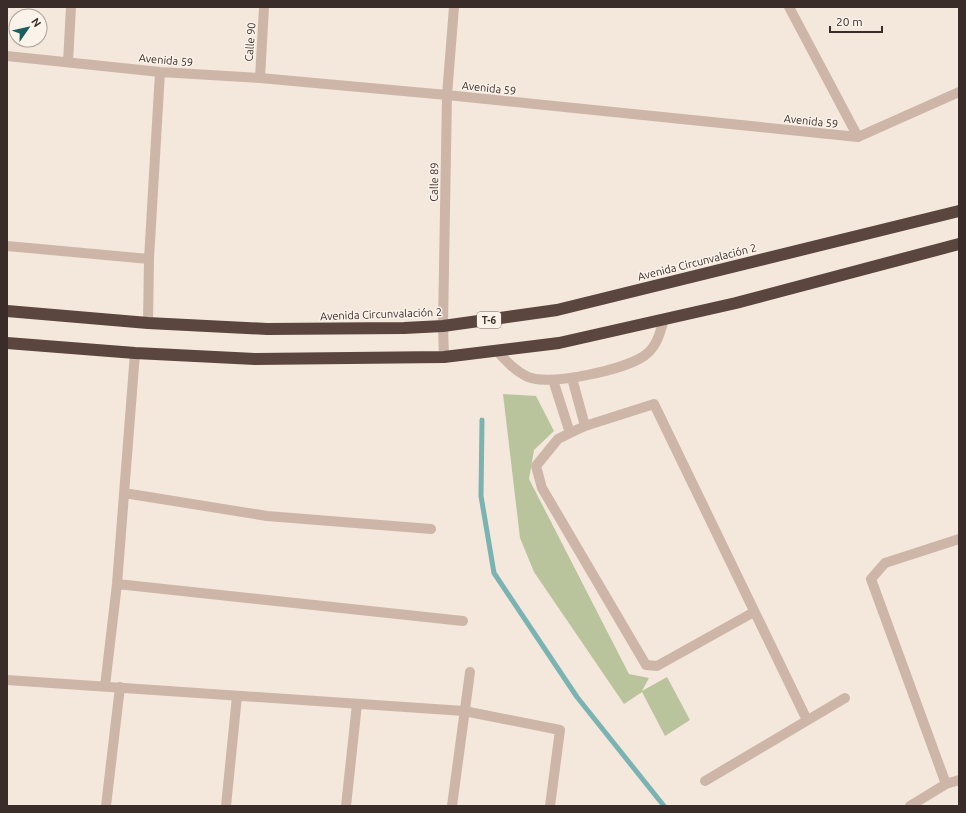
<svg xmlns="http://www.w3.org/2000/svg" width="966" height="813" font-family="Ubuntu,sans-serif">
<rect width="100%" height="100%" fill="#f4e8dd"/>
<path fill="#bac49c" d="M503 394 536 396 554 431 534 450 529 479 629 674 649 678 642 691 667 677 690 720 665 736 642 692 624 704 534 572 520 538Z"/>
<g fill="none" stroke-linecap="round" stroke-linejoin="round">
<path stroke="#7ab3b2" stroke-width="5" d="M482 420 481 496 494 573 577 697 664 806"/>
<path stroke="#cdb6a8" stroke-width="10" d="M789 7 858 137
M7 56 160 72 260 78 447 95 858 137 959 92
M68 62 71 7
M260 78 264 7
M7 246 149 259
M148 323 149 259 160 72
M497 351C506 361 515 371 528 377 551 386 623 370 644 356 657 347 660 333 664 319
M444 357 443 326 447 95 454 7
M572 378 585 426
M553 380 570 433 558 439 536 466 542 488 646 665 657 666 754 612
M570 433 585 426 654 404 807 720
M124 493 267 516 431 529
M117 584 463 621
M7 680 464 711 560 730 550 806
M105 686 117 584 135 353
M705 781 845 698
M946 784 871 579 885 563 959 539
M106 806 120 687
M226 806 237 696
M346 806 357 704
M452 806 470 672
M910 806 946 784 959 780"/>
<path stroke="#5b463f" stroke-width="12" d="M7 311 148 323 267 329 404 328 443 326 557 310 959 211
M7 343 135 353 255 359 444 357 559 343 736 303 959 244"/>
</g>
<g text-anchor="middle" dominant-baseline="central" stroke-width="3" stroke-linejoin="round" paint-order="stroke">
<rect fill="#fbf2ea" stroke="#746863" stroke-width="1" x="477" y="312" width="24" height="16" rx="3"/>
<g font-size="10" font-weight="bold" fill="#3a2d29">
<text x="489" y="320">T-6</text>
</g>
<g font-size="11" fill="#3a2d29" stroke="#fbf2ea">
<text transform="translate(250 42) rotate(-86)">Calle 90</text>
<text transform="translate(166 60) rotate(5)">Avenida 59</text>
<text transform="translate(489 88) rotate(6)">Avenida 59</text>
<text transform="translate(811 121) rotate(6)">Avenida 59</text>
<text transform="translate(434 182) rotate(-89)">Calle 89</text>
<text transform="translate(697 262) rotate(-14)">Avenida Circunvalación 2</text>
<text transform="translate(381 314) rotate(-2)">Avenida Circunvalación 2</text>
</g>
</g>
<rect width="966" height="813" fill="none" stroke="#3a2d29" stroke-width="16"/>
<g transform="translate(28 28) rotate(56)"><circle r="19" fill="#fbf2ea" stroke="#aea39d"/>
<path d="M0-3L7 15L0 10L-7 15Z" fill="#1b5e5e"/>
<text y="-6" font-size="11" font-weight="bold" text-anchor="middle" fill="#3a2d29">N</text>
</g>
<path d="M830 26v6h52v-6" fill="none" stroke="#3a2d29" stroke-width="2"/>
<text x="836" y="26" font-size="12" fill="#3a2d29" stroke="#fbf2ea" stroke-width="3" paint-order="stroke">20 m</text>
</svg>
